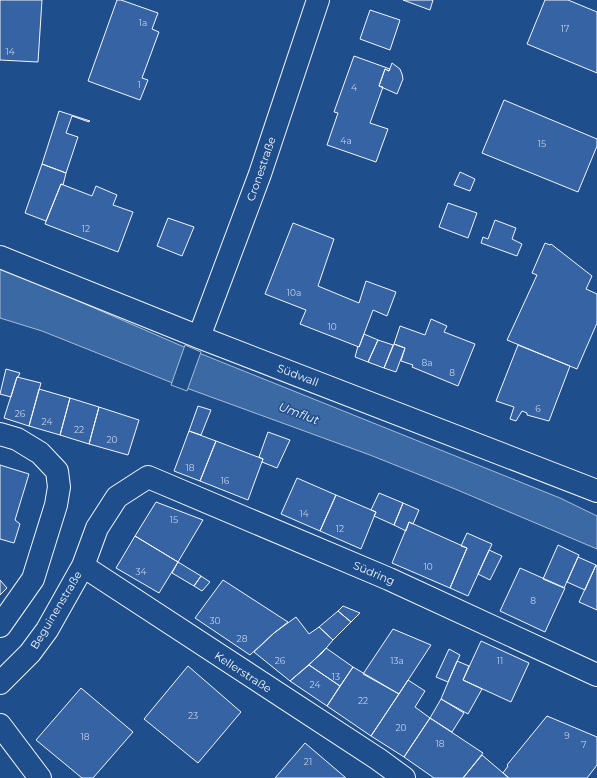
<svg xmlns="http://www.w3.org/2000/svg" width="597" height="778" font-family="Montserrat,sans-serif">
<rect width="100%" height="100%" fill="#1f4e8c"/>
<path fill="#3b69a3" stroke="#a8bbd7" d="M0 267 184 347 560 498 597 516V549L455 489 370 455 170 382 42 331 0 318Z"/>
<path fill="#1f4e8c" stroke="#a8bbd7" d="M185 345 201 352 187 391 171 385Z"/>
<path fill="#3563a3" stroke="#f2f6ff" d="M0 0H42L38 62 0 60Z
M117 0H121L158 13 152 29 159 32 142 78 148 80 140 100 88 81Z
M403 0H433L430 10Z
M545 0H568L597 12V73L527 44Z
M370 10 400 20 390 50 360 39Z
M354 56 390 69 389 71 385 69 379 86 383 87 370 123 388 129 376 162 327 145 338 113 334 112Z
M392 63 400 69 402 74 403 79 397 94 379 86 385 69 389 71Z
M504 100 597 139V146L578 192 482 153Z
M59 111 90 121 89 122 72 116 66 133 78 137 66 173 42 164Z
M42 164 66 173 63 185 61 184 46 221 25 213Z
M460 172 475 179 470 191 454 185Z
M61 184 92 196 96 186 117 195 113 205 133 212 118 252 45 224Z
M448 203 477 213 468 238 439 227Z
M168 218 194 227 182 256 157 246Z
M495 220 516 228 512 239 522 244 517 256 481 243 483 237 488 239Z
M293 223 334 239 318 286 359 303 366 281 396 292 387 316 373 310 359 347 300 324 306 310 265 294Z
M545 243 550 245 551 244 592 276 586 289 597 294V323L577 369 507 340 537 275 532 273Z
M431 319 447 326 444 332 475 344 458 386 412 367 413 365 401 361 405 348 394 344 400 326 425 335Z
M364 334 378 340 368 362 355 357 358 346 359 347Z
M378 340 393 345 384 368 368 362Z
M394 344 405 348 396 372 384 368Z
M518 345 570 366 549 421 527 415V413L522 411 516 421 510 419 514 407 496 401Z
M6 369 20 373 18 377H17L11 397 0 394Z
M17 377 41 383 29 426 4 418Z
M39 389 70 398 60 435 29 426Z
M70 398 99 407 89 444 60 435Z
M198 406 211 410 201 435 189 431Z
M99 407 139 420 128 455 89 444Z
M189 431 216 441 200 481 174 471Z
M268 432 290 440 277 468 262 462 263 459 259 457Z
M216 441 263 459 248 500 200 481Z
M0 465 29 474 15 520 20 524 14 543 0 539Z
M297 478 336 495 320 531 281 514Z
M379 493 403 503 394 525 374 516 376 512 371 510Z
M336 495 376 512 361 549 320 531Z
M156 502 203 520 178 562 135 536Z
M403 503 419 510 413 524 409 522 406 531 394 525Z
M409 522 467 548 450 588 392 563Z
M467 533 492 544 468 596 450 588 467 548 461 546Z
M135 536 178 562 159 593 116 568Z
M558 545 579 555 564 588 543 579Z
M489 550 502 556 490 580 478 574Z
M578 557 596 565 585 590 567 582Z
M178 562 201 576 194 586 172 573Z
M596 565 597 566V610L579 602Z
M520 568 565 588 545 632 500 611Z
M201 576 210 582 202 591 194 586Z
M0 580 7 588 0 595Z
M223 580 288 622 274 633 250 655 195 618Z
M343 606 360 613 351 622 338 611Z
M338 611 351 622 333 640 319 627Z
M296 617 309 634 319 627 333 640 322 653 290 681 254 652 274 633Z
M393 629 431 645 399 694 363 674Z
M481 641 529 663 511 702 463 680Z
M326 648 353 667 340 686 309 665Z
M449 649 460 655 448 682 436 677Z
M457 661 469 666 463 680 482 689 468 714 441 699Z
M309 665 340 686 327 706 290 681Z
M188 666 241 712 198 763 144 719Z
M353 667 399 694 371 736 327 706Z
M408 680 425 691 415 707 430 718 404 757 371 736Z
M81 688 133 732 93 778H82L36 740Z
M441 699 464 713 452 732 430 718Z
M547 716 597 737V765L587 778H509L503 773 508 766 507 765Z
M430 718 483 753 463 778H434L404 757Z
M305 743 346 778H275Z
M482 755 503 773 509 778H463Z"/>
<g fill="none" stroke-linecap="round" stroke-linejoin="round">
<defs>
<path id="minor" d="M0 257 199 337 597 491
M199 337 260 174 318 0
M0 434 17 439 40 453 57 471 59 487 56 505 33 579 0 626
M83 566 378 759 404 778
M0 683 30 653 47 630 83 566 97 528 117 497 148 477 389 579 597 675
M0 725 40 778"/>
</defs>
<use href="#minor" stroke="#f2f6ff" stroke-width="24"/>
<use href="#minor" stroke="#1f4e8c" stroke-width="22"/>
</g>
<g text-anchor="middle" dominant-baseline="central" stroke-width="3" stroke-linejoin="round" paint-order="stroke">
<g font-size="9" fill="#c3d1e8">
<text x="143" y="22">1a</text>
<text x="565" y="28">17</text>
<text x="10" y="51">14</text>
<text x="139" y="84">1</text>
<text x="354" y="87">4</text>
<text x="346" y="140">4a</text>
<text x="542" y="143">15</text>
<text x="86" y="228">12</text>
<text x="294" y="292">10a</text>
<text x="332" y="326">10</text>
<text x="427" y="362">8a</text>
<text x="452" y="372">8</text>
<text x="538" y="408">6</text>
<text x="20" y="413">26</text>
<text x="47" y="421">24</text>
<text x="79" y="429">22</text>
<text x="112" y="439">20</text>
<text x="190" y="467">18</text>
<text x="225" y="480">16</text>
<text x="304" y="513">14</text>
<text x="174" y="519">15</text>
<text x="340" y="528">12</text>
<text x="428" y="566">10</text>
<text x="141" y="571">34</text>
<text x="533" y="600">8</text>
<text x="215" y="620">30</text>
<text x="242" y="638">28</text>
<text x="280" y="660">26</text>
<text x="397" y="660">13a</text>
<text x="500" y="660">11</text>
<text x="336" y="676">13</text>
<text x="315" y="684">24</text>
<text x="363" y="700">22</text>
<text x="193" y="715">23</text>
<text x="401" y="727">20</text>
<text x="567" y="735">9</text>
<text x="85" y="736">18</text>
<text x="440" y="743">18</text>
<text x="584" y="744">7</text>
<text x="308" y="761">21</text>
</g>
<g font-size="11" fill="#f2f6ff" stroke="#1f4e8c">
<text transform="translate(261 169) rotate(-71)">Cronestraße</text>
<text transform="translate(298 375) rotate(21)">Südwall</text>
<text transform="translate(374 573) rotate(23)">Südring</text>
<text transform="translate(56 610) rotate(-59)">Beguinenstraße</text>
<text transform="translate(243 672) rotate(33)">Kellerstraße</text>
</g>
<g font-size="12" font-style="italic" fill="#f2f6ff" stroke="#1f4e8c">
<text transform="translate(299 413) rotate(21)">Umflut</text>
</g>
</g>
</svg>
